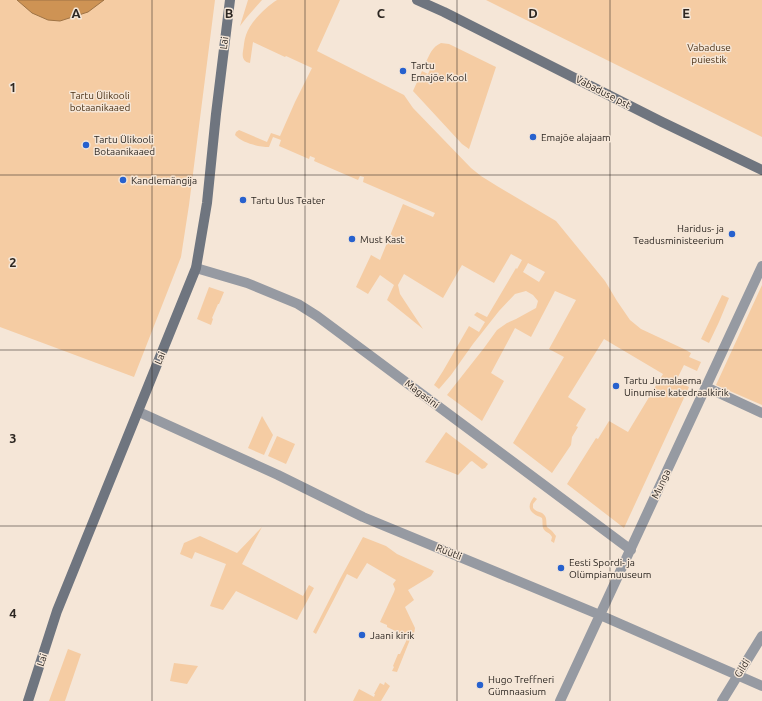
<svg xmlns="http://www.w3.org/2000/svg" width="762" height="701" font-family="Ubuntu,sans-serif">
<rect width="100%" height="100%" fill="#f5e6d7"/>
<path fill="#f5cca3" fill-rule="evenodd" d="M0 0H215L189 205 181 257 134 377 0 327Z
M248 0H262L247 17 240 26Z
M277 0H340L317 51 404 95 413 108 471 168 481 176 497 186 556 221 605 281 617 301 630 320 641 329 686 350 691 353 689 357 701 362 697 371 684 365 676 381 689 387 624 528 567 484 596 438 598 439 609 421 628 432 663 374 604 339 568 397 586 409 576 426 578 427 572 437 571 445 552 473 513 443 564 357 549 349 576 300 555 291 531 337 515 328 491 373 504 381 482 421 447 395 484 348 497 330 507 323 516 319 536 308 538 301 533 295 526 291 515 294 499 311 473 344 451 375 439 389 434 385 443 371 469 326 479 332 485 322 474 315 477 312 487 317 516 268 517 269 522 260 511 254 494 283 462 265 443 298 404 274 398 285 400 294 423 329 387 300 394 285 380 275 368 294 356 287 371 255 380 260 403 204 433 217 435 213 363 182 364 177 360 176 358 180 314 161 315 158 310 156 309 159 279 146 281 140 273 137 269 147C259 147 242 143 235 135L236 132 239 130 267 142 271 133 280 136 295 102 312 68 286 56 285 57 253 42 250 63C243 62 242 57 243 51 244 46 244 40 246 35 250 22 266 7 277 0ZM528 263 545 272 539 282 523 272Z
M486 0H762V137Z
M441 43 449 44 496 67 469 149 462 144 413 91 422 71 428 74 432 65 426 62C430 54 432 47 441 43Z
M762 285V405L716 385Z
M209 287 224 292 219 304H218L212 318 213 319 211 325 197 319Z
M722 295 729 298 719 322 709 343 701 339Z
M262 416 273 435 264 455 248 448Z
M446 432 488 464 485 468 482 469 472 461 470 462 458 475 425 462Z
M277 436 295 444 286 464 268 456Z
M534 497 537 499 533 504V508C537 513 542 511 545 516 547 519 546 524 547 527L552 531 556 536 554 543 551 541 552 537C550 532 545 533 543 528 542 525 543 521 542 518 539 516 536 516 533 513 527 508 530 502 534 497Z
M262 527 242 564 303 596 309 585 314 588 297 620 236 591 223 610 210 606 226 564 195 552 192 559 180 554 184 543 200 536 237 553Z
M363 537 386 546 397 554 434 571 431 576 408 590 414 600 405 607 415 628 414 634 411 637 397 672 392 671 394 667 393 666 398 654H400L408 637 387 627V625L380 622 394 592 395 589 393 584 396 580 367 563 357 579 347 574 316 634 313 632 340 579Z
M68 649 81 654 65 701H49Z
M174 663 198 666 187 684 170 681Z
M385 682 390 686 381 701H353L359 689 374 697 375 694H374L380 683 384 685Z"/>
<path fill="#ce9354" stroke="#9e7345" d="M17 0H104L88 12 60 21 48 20 32 13Z"/>
<g fill="none" stroke-linecap="round" stroke-linejoin="round">
<path stroke="#969aa2" stroke-width="10" d="M196 268 247 283 298 304 317 316 631 550
M706 387 762 413
M139 412 278 475 363 517 600 615 762 686
M560 701 762 266
M722 701 762 636"/>
<path stroke="#6f757f" stroke-width="10" d="M417 0 444 12 662 122 762 170
M28 701 57 611 196 268 207 203 216 114 230 0"/>
</g>
<path fill="none" stroke="#2d2722" stroke-width="1" stroke-opacity="0.55" d="M152 0V701M305 0V701M457 0V701M610 0V701M0 175H762M0 350H762M0 526H762"/>
<g fill="#2761ce" stroke="#f5e6d7" stroke-width="1.5">
<circle cx="403" cy="71" r="4"/>
<circle cx="533" cy="137" r="4"/>
<circle cx="86" cy="145" r="4"/>
<circle cx="123" cy="180" r="4"/>
<circle cx="243" cy="200" r="4"/>
<circle cx="732" cy="234" r="4"/>
<circle cx="352" cy="239" r="4"/>
<circle cx="616" cy="386" r="4"/>
<circle cx="561" cy="568" r="4"/>
<circle cx="362" cy="635" r="4"/>
<circle cx="480" cy="685" r="4"/>
</g>
<g text-anchor="middle" dominant-baseline="central" stroke-width="3" stroke-linejoin="round" paint-order="stroke">
<g font-size="10" fill="#2d2722" stroke="#f5e6d7">
<text transform="translate(224 43) rotate(-83)">Lai</text>
<text transform="translate(603 92) rotate(27)">Vabaduse pst</text>
<text transform="translate(160 358) rotate(-68)">Lai</text>
<text transform="translate(422 394) rotate(37)">Magasini</text>
<text transform="translate(661 484) rotate(-65)">Munga</text>
<text transform="translate(449 552) rotate(22)">Rüütli</text>
<text transform="translate(42 660) rotate(-72)">Lai</text>
<text transform="translate(742 668) rotate(-58)">Gildi</text>
</g>
<g font-size="10" fill="#4a3116" stroke="#f5e6d7">
<text x="709" y="47">Vabaduse<tspan x="709" dy="12">puiestik</tspan></text>
<text x="100" y="95">Tartu Ülikooli<tspan x="100" dy="12">botaanikaaed</tspan></text>
</g>
<g font-size="10" fill="#2d2722" stroke="#f5e6d7" text-anchor="start">
<text x="411" y="65">Tartu<tspan x="411" dy="12">Emajõe Kool</tspan></text>
<text x="541" y="137">Emajõe alajaam</text>
<text x="94" y="139">Tartu Ülikooli<tspan x="94" dy="12">Botaanikaaed</tspan></text>
<text x="131" y="180">Kandlemängija</text>
<text x="251" y="200">Tartu Uus Teater</text>
<text x="724" y="228" text-anchor="end">Haridus- ja<tspan x="724" dy="12">Teadusministeerium</tspan></text>
<text x="360" y="239">Must Kast</text>
<text x="624" y="380">Tartu Jumalaema<tspan x="624" dy="12">Uinumise katedraalkirik</tspan></text>
<text x="569" y="562">Eesti Spordi- ja<tspan x="569" dy="12">Olümpiamuuseum</tspan></text>
<text x="370" y="635">Jaani kirik</text>
<text x="488" y="679">Hugo Treffneri<tspan x="488" dy="12">Gümnaasium</tspan></text>
</g>
</g>
<g font-size="13" text-anchor="middle" font-weight="bold" fill="#2d2722" stroke="#f5e6d7" stroke-width="3" stroke-linejoin="round" paint-order="stroke">
<text x="76" y="18">A</text>
<text x="229" y="18">B</text>
<text x="381" y="18">C</text>
<text x="533" y="18">D</text>
<text x="686" y="18">E</text>
<text x="13" y="92">1</text>
<text x="13" y="267">2</text>
<text x="13" y="443">3</text>
<text x="13" y="618">4</text>
</g>
</svg>
